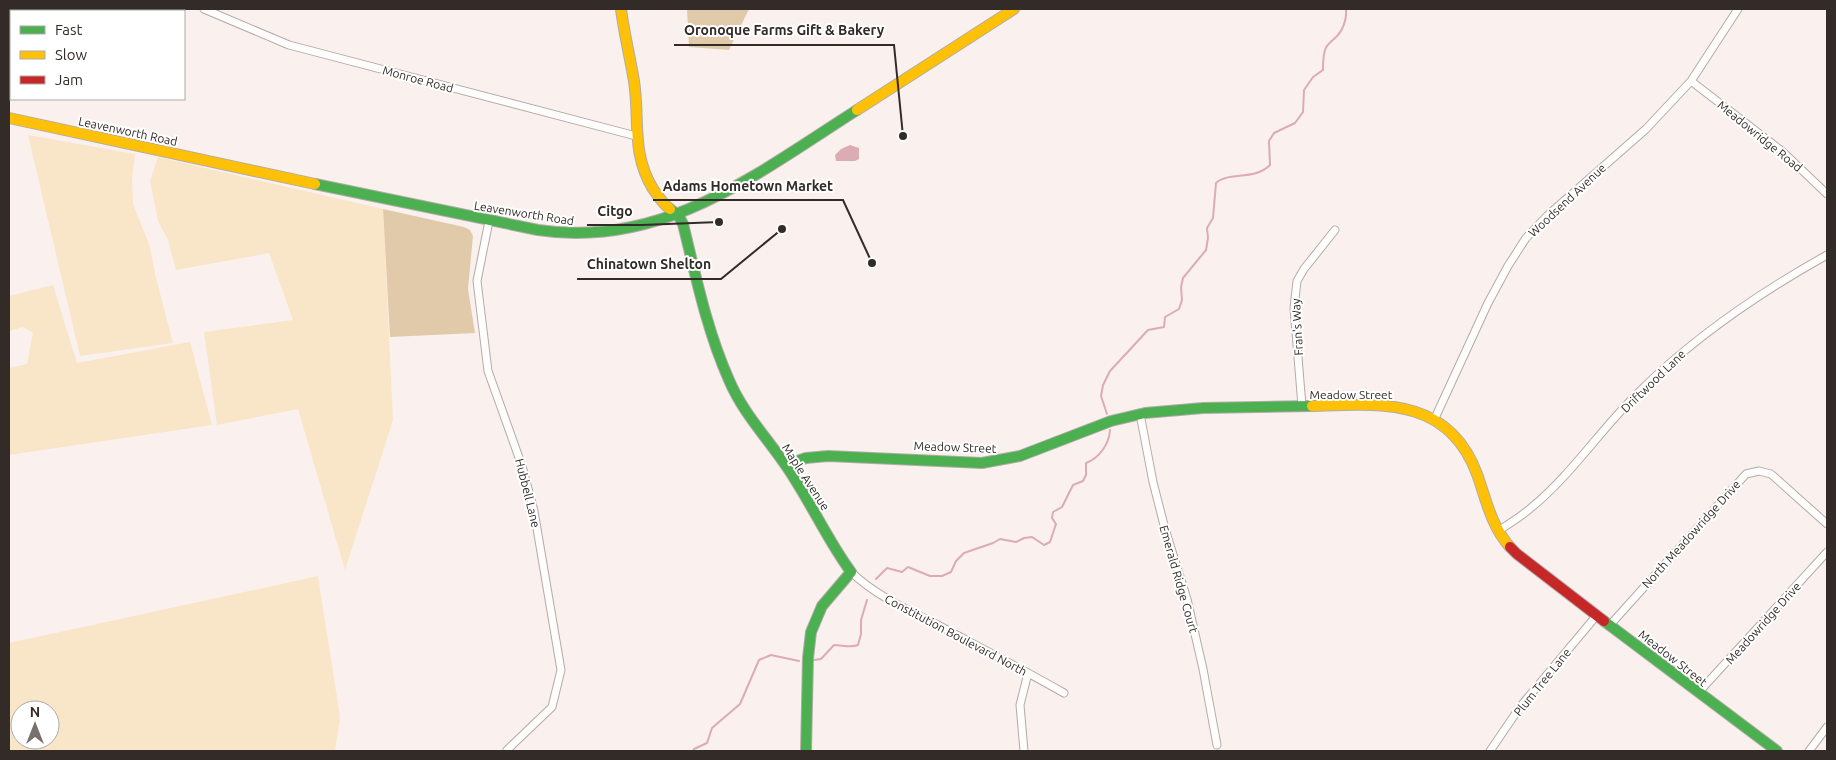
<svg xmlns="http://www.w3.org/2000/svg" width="1836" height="760" font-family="Ubuntu,sans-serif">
<rect width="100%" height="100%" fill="#faf1ee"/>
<path fill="#f9e5c8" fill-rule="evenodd" d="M28 135 135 154 132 179 133 204 150 247 155 274 173 343 80 356Z
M158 157 383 209 393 420 345 570 298 409 217 425 204 332 293 320 269 253 176 270 168 240 158 221 150 181Z
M53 285 77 363 190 342 212 425 9 455V368L27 364 33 333 23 327 9 331V296Z
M318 576 340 717 335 751H9V643ZM20 710H50V740H20Z"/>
<path fill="#e1caa9" d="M687 9H749L729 50 689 47Z
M383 209 464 227 470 230 473 236 468 289 475 333 390 337Z"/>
<path fill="#ddabb4" d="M850 145 859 148V159L855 161H836L835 155 841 149Z"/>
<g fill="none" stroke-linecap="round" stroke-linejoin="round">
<path stroke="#ddabb4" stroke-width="2" d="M1107 414 1101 396 1103 385 1110 371 1148 330 1164 327 1165 317 1179 309 1182 300 1181 287 1183 278 1206 250 1208 238 1207 228 1213 218 1216 183C1229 171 1254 181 1270 165L1269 141 1274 133 1295 123 1303 112 1304 90 1313 77 1323 70C1323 63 1323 56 1325 50 1327 44 1331 42 1335 38 1343 31 1347 19 1346 9
M876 579 887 568 902 572 908 567 930 576H942L951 572 956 561 964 553 993 543 1000 539 1016 542 1024 538 1032 537 1044 545 1050 542 1056 524 1052 518 1053 512 1062 507 1073 485 1083 481 1086 475V463C1099 458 1109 445 1110 430
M814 660 821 659 834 645C842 645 851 648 858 645L861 634V620L867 600
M693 751 694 749 707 743 712 728 740 704 759 660 771 655 799 661"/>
<defs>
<path id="street" d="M204 9 289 45 636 136
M71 11 79 9
M9 27 11 26
M1691 81 1783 152 1827 194
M489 221 477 281 488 371 522 466 534 511 561 670 552 707 507 750
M1302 406 1294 308 1297 281 1304 269 1335 230
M1140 414 1153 482 1165 529 1187 599 1203 669 1217 745
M1435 418 1488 303 1508 266 1526 238 1547 216 1646 129 1691 81 1738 9
M1498 531C1509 524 1522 516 1532 507 1572 474 1601 429 1638 393 1693 338 1759 293 1827 255
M851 572C875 595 906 609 936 624 979 647 1022 669 1064 693
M1610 625 1746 474 1759 471 1771 474 1827 524
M1698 693 1827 552
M1024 751 1020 705 1028 673
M1490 751 1520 707 1597 615
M1809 751 1827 727"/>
<path id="fast" d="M315 184 538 230C663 249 758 173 857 110
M670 209 678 215 683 224C696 277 707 331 729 380 744 416 774 445 794 478 814 509 829 542 851 572L822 606 811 632 808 658 806 751
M786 465 806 458 828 456 982 463 1020 456 1111 421 1145 413 1203 408 1312 406
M1604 621 1777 751"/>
<path id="slow" d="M621 9C624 33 630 57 634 81 640 120 631 153 653 189 659 197 663 204 670 209
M857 110 1014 9
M9 118 315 184
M1312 406C1380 404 1448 396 1477 474 1486 499 1491 526 1510 547"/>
<path id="jam" d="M1510 547 1517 554 1604 621"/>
</defs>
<use href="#street" stroke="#b2aba9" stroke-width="9"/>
<use href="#fast" stroke="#b2aba9" stroke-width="12"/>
<use href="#slow" stroke="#b2aba9" stroke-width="12"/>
<use href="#jam" stroke="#b2aba9" stroke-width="12"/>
<use href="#street" stroke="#fefdfc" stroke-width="7"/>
<use href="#fast" stroke="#4caf50" stroke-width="10"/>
<use href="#slow" stroke="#ffc107" stroke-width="10"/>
<use href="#jam" stroke="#c62828" stroke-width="10"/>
</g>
<g text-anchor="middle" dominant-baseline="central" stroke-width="4" stroke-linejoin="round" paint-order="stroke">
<g font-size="12" fill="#322b28" stroke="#fff">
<text transform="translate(418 79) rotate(15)">Monroe Road</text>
<text transform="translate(128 131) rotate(12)">Leavenworth Road</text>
<text transform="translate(1760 136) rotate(39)">Meadowridge Road</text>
<text transform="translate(1567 200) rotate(-43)">Woodsend Avenue</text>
<text transform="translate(524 213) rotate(9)">Leavenworth Road</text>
<text transform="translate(1297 327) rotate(-93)">Fran's Way</text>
<text transform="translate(1653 381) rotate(-44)">Driftwood Lane</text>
<text x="1351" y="394">Meadow Street</text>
<text transform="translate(955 447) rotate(2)">Meadow Street</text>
<text transform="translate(806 477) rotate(57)">Maple Avenue</text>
<text transform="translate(528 493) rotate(76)">Hubbell Lane</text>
<text transform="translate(1691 534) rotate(-48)">North Meadowridge Drive</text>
<text transform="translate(1179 579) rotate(74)">Emerald Ridge Court</text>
<text transform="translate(1763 623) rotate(-48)">Meadowridge Drive</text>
<text transform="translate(956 635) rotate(28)">Constitution Boulevard North</text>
<text transform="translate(1673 658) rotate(38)">Meadow Street</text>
<text transform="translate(1542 682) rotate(-51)">Plum Tree Lane</text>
</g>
</g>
<path fill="none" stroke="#322b28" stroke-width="2" d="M903 136L894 45H674M872 263L843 200H653M719 222L642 225H587M782 229L721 279H577"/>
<g fill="#322b28" stroke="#fff" stroke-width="2">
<circle cx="903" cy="136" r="5"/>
<circle cx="872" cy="263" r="5"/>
<circle cx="719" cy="222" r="5"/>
<circle cx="782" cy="229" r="5"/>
</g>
<g font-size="14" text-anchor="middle" font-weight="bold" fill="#322b28" stroke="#fff" stroke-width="4" stroke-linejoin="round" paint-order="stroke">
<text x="784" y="35">Oronoque Farms Gift &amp; Bakery</text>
<text x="748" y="191">Adams Hometown Market</text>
<text x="615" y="216">Citgo</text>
<text x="649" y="269">Chinatown Shelton</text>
</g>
<rect width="1836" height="760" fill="none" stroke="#322b28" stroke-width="20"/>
<rect x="10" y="10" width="175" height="90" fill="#ffffff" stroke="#adaaa9"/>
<rect x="20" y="26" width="25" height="8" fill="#4caf50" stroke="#adaaa9"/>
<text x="55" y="35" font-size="15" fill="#322b28">Fast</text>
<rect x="20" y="51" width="25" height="8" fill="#ffc107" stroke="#adaaa9"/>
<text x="55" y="60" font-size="15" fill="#322b28">Slow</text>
<rect x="20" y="76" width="25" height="8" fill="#c62828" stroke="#adaaa9"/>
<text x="55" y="85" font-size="15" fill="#322b28">Jam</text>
<g transform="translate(35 725)"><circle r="24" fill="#ffffff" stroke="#adaaa9"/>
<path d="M0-4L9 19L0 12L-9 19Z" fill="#78706d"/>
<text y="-8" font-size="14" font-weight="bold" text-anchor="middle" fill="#322b28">N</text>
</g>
</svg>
